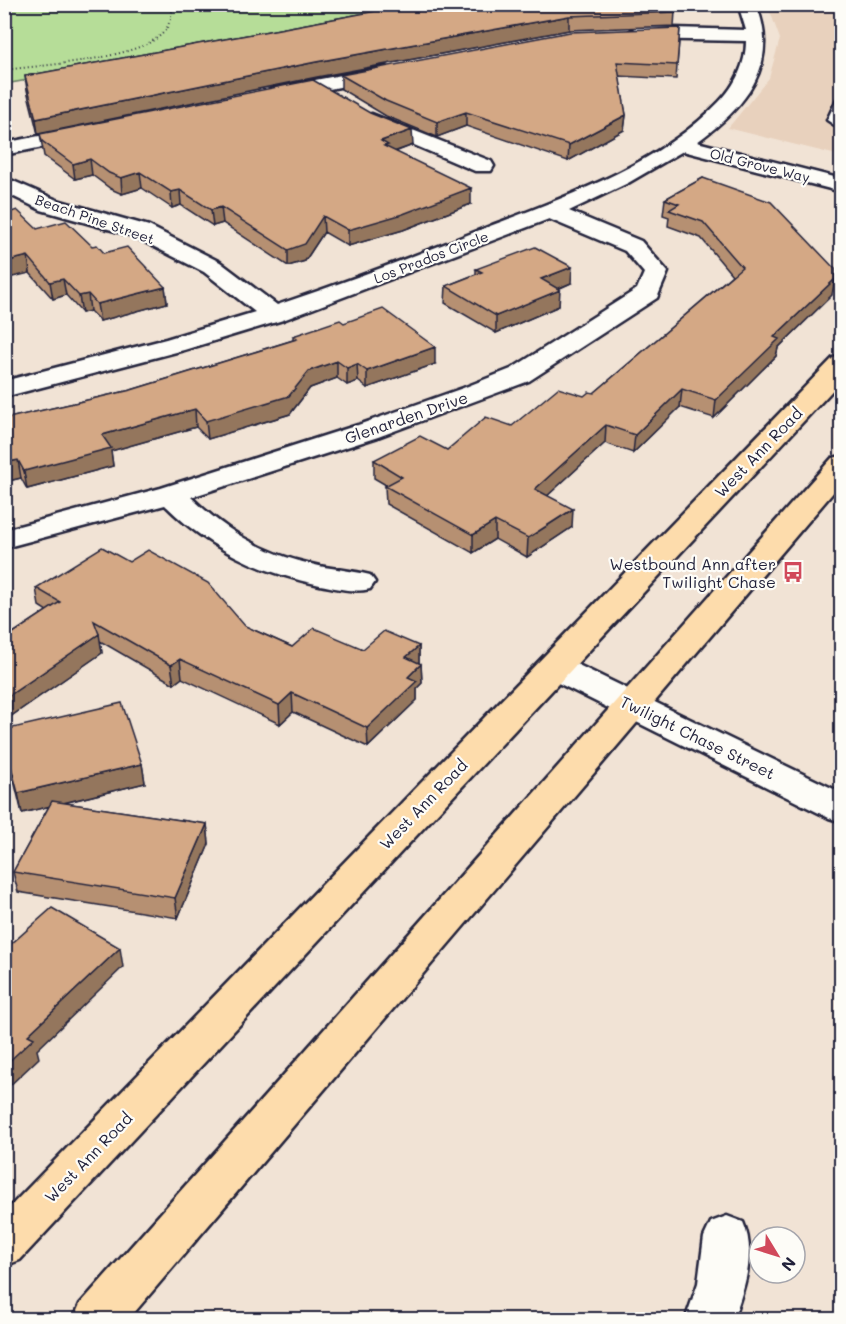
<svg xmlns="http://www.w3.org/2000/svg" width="846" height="1324" font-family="Mali,sans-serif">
<rect width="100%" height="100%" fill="#f1e3d5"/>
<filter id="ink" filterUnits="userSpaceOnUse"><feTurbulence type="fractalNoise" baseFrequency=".0167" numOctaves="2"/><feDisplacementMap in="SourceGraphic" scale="12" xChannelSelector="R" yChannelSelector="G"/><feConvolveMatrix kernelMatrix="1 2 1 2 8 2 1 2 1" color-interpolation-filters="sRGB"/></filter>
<g filter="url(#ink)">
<path fill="#e8d1bd" d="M763 5H841V156L728 128 769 78 780 39 771 14Z"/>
<path fill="#b6dd98" stroke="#6c806a" stroke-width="1.5" d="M5 5H445L5 84Z"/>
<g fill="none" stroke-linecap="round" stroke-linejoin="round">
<defs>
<path id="service" d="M837 4H842V10L839 9Z
M842 96V111L838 119 842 122V130L827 120 837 99Z"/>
<path id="minor" d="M738 4H756C781 66 745 107 697 142L842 179V192L683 151 628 183 569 211 641 241 668 272 657 298 529 381 378 437 191 497C224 530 265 554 311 564 330 569 350 570 370 575L375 582 370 589C353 593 336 588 320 585 259 572 209 549 165 505L4 548V530L161 488 358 425 463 388 511 369 637 289 644 273 625 251 549 219 283 320 184 350 4 397V381L166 339 255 312 204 272 133 236 41 210 4 192V177L57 200 149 226 220 262 277 305C349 281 419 254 490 226 568 196 660 164 719 102 735 86 746 64 746 41L636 39 627 33 636 27 746 30Z
M384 67 391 69 394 73 391 77 278 99 271 97 268 93 271 89 278 87Z
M372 114 491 161 494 166 491 171H475L365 124 362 120 365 116Z
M84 127 91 129 94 133 91 137 4 155V143Z
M554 656 566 659 842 793V822L829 818 542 675 537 667 542 659Z
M727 1216 743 1222C757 1253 744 1289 733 1320H685L698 1283 704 1237 711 1222Z"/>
<path id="primary" d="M842 356V380L20 1260 4 1266V1213L833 358Z
M842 456V482L128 1320H73L80 1304 832 458Z"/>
</defs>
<use href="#service" stroke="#22223b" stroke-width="5"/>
<use href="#minor" stroke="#22223b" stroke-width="5"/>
<use href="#primary" stroke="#22223b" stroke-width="5"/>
<path stroke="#22223b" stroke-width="2" stroke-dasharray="1 3" stroke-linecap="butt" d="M4 70C43 65 134 60 162 34 170 27 171 14 174 4"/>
<use href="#service" fill="#fdfcf7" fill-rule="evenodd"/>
<use href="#minor" fill="#fdfcf7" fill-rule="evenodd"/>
<use href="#primary" fill="#fddcac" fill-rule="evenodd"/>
</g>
<path fill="#b69072" stroke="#22223b" stroke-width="1.5" d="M414 4 675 12 674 26 569 30 317 77 38 134 27 90 25 76Z
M680 28 676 79 619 76 626 115 624 130 568 161 466 126 437 137 386 116 341 89V75Z
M40 134 413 145 395 152 471 204 403 230 348 246 324 232 305 261 288 266 223 223 213 226 181 205 172 208 142 188 122 194 111 189 92 175 75 179 44 156Z
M703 178 835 279 832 295 778 348 776 356 714 418 680 407 633 453 605 443 547 496 572 527 527 557 495 539 473 553 386 504 385 486 386 485 374 478V460L447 450 512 426 584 396 594 393 732 275 701 238 668 226 669 217 663 215 665 199Z
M9 213 37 229 92 246 165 287 167 303 100 321 90 311 82 313 66 295 53 299 30 273Z
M476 269 571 283 558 289 559 306 496 333 445 303 446 286 476 274Z
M344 323 435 364 367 388 358 381 347 385 337 378 310 388 290 414 208 439 196 427 111 451 113 466 27 489 21 478 4 482V419L131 390 293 340V336Z
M36 588 245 626 292 647 363 649 419 646V663L421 664 422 683 417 688V700L368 747 293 712 280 724 182 678 174 684 100 641 102 653 4 721V639L47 611 39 606Z
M4 740 142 764 145 783 64 803 207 824 209 844 178 918 18 892 13 872 49 806 22 813Z"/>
<path fill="#94765d" stroke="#22223b" stroke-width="1.5" d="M569 16V30L317 77 38 134 36 119 316 62Z
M466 112V126L437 137V122Z
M626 115 624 130 568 161 569 145Z
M412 130 413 145 388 154 381 141Z
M90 159 92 175 75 179 73 164Z
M140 172 142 188 122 194 121 178Z
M471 188V204L403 230 348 246V230Z
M180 190 181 205 172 208 171 192Z
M221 207 223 223 213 226 211 210Z
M323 216 324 232 305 261 288 266V250Z
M28 256 30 273 4 279V262Z
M572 267 571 283 540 296 541 279Z
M63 279 66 295 53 299 50 282Z
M835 279 832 295 778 348 776 356 714 418 716 400 774 337Z
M165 287 167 303 100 321 97 304Z
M560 290 559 306 496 333V316Z
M88 294 90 311 82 313 79 296Z
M435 347V364L367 388V371Z
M337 361V378L310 388 290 414 208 439 206 421 309 371Z
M357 364 358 381 347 385V368Z
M682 389 680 407 633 453 635 435Z
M195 409 196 427 111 451 113 466 27 489 24 471 102 435Z
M606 425 605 443 534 508 535 489Z
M18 460 21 478 4 482V463Z
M573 509 572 527 527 557 528 538Z
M495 521V539L473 553V535Z
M99 634 102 653 4 721V699Z
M419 646V665L406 657Z
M180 659 182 678 174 684 171 665Z
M421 664 422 683 417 688V700L368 747 367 728 408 677Z
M292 693 293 712 280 724 279 705Z
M142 764 145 783 22 813 18 793Z
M207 824 209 844 178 918 175 898Z
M120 948 123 967 37 1050 39 1058 4 1091V1066L28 1035Z"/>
<path fill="#d4a885" stroke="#22223b" stroke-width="1.5" d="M414 4H672L675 12 569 16 316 62 36 119 25 76Z
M680 28 677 65 617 62 626 115 569 145 466 112 437 122 386 101 341 75 570 32Z
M313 80 370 113 412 130 381 141 388 145 384 146 471 188 403 214 348 230 323 216 305 244 288 250 221 207 211 210 180 190 171 192 140 172 121 178 109 173 90 159 73 164 42 141 40 134Z
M703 178 771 202 835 269V279L774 337 779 339 716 400 682 389 635 435 606 425 535 489 573 509 528 538 495 521 473 535 385 486 402 477 374 460 420 436 447 450 486 417 512 426 558 388 584 396 589 392 594 393 742 267 703 222 669 210 679 204 665 199Z
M4 209 9 213 17 210 37 229 66 221 92 246 97 245 104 253 127 247 165 287 97 304 88 294 79 296 63 279 50 282 28 256 4 262Z
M535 247 572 267 541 279 560 290 496 316 446 286 482 272 476 269Z
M383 309 435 347 367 371 357 364 347 368 337 361 309 371 289 396 206 421 195 409 102 435 111 448 24 471 18 460 4 463V419L131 390 297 339 293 336 340 320 344 323Z
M102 547 129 562 148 550 208 583 245 626 292 647 314 628 363 649 384 631 419 646 406 657 421 664 408 677 417 681 367 728 292 693 279 705 180 659 171 665 94 621 99 634 4 699V639L60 602 36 588Z
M122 703 142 764 18 793 4 739V730Z
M52 801 207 824 175 898 13 872Z
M52 908 120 948 28 1035 34 1038 4 1066V941L11 944Z"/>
</g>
<defs>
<symbol id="bus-bare" viewBox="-9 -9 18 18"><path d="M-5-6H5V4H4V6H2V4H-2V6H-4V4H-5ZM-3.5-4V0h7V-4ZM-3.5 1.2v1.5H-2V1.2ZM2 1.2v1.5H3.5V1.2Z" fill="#d1495b" stroke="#fdfcf7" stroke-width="2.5" paint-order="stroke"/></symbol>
</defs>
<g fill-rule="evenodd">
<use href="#bus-bare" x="778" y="557" width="30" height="30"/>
</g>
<g text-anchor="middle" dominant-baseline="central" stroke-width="4.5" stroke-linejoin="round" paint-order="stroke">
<g font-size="14" fill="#22223b" stroke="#fdfcf7">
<text transform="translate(760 165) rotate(14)">Old Grove Way</text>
<text transform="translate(95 219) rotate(19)">Beach Pine Street</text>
<text transform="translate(431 257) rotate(-21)">Los Prados Circle</text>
</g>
<g font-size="16" fill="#22223b" stroke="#fdfcf7">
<text transform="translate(406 417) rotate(-19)">Glenarden Drive</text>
<text transform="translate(758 452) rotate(-46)">West Ann Road</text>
<text transform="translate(698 737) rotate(26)">Twilight Chase Street</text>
<text transform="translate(423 804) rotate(-46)">West Ann Road</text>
<text transform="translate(88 1157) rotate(-46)">West Ann Road</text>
</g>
<g font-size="16" fill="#22223b" stroke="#fdfcf7" text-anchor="end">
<text x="776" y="563">Westbound Ann after<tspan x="776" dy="18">Twilight Chase</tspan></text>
</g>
</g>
<rect width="846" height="1324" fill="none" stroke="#fdfcf7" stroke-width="24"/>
<rect x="12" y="12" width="822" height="1300" fill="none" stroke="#22223b" stroke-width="2" filter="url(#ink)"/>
<g transform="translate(777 1255) rotate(128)"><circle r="28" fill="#fdfcf7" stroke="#a5a5ac" stroke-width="1.5"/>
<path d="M0-4.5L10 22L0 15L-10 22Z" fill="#d1495b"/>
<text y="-9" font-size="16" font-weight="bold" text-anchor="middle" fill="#22223b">N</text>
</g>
</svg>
